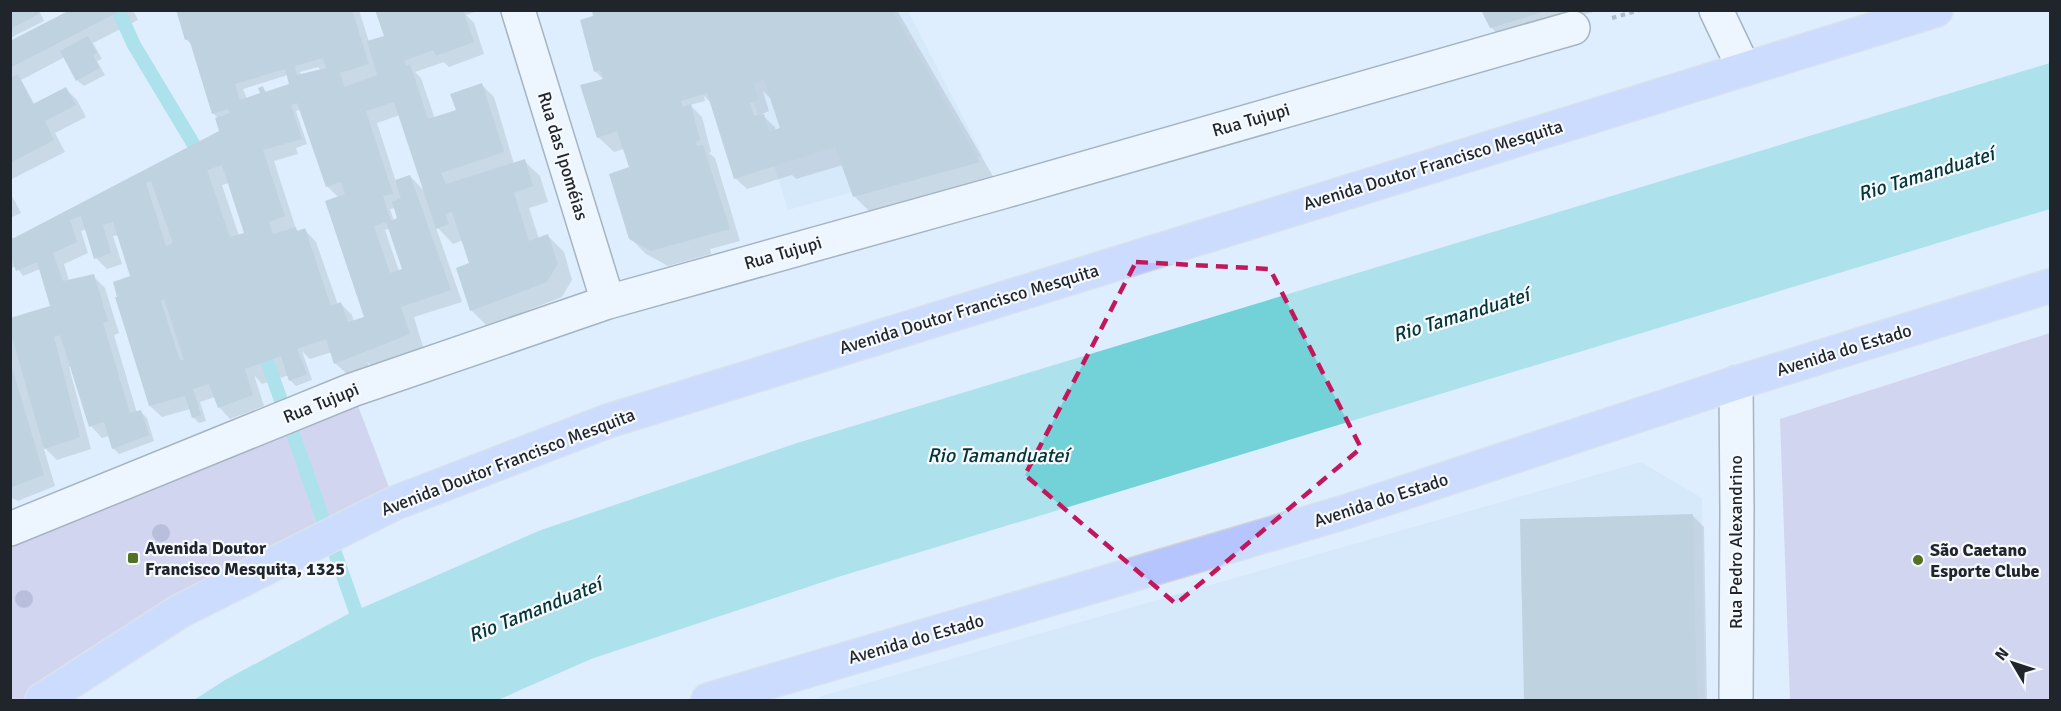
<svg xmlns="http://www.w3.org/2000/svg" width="2061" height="711" font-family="Signika,sans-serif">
<rect width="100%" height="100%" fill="#deeefe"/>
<path fill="#cde2f8" d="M725 11H908L983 156 788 210Z
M1641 462 1702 498 1705 700H818L821 696Z"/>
<path fill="#c3b7de" d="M2050 333V700H1790L1780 419Z
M352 390 395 503 42 700H11V529Z"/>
<path fill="#72d2d8" d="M2050 63V209L838 577 591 659 498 700H194L225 680 348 614 541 530 797 443Z"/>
<path fill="#0003" fill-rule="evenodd" d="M10 10H39L44 21 10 38Z
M74 10H133L138 20 93 43 102 59 97 61 105 75 84 86 78 81 65 57 21 80 35 105 66 89 77 100 86 117 55 133 65 152 10 180V43Z
M177 10H359L369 42 387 36 377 10H480L466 15 474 23 484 54 449 67 444 62 415 72 421 78 435 119 458 111 482 85 494 97 514 164 524 161 540 176 548 202 529 208 539 239 548 236 564 252 572 280 562 297 487 326 471 310V264L463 240 453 244 435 225 462 302 414 317 424 350 375 369 367 362 369 366 347 374 335 363 332 352 310 359 302 351 312 380 296 386 290 380 289 375 262 384 254 375 264 406 230 419 219 407 215 397 200 402 206 421 199 423 193 417 190 409 162 417 150 406 117 299 132 277 119 235 113 236 122 264 107 269 96 258 87 229 81 231 88 253 64 264 69 281 93 276 105 288 119 333 114 335 137 413 141 412 147 418 154 441 119 454 113 448 109 436 102 438 91 426 72 367H69L91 449 57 460 43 446 55 486 18 501 10 497V320L52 306 40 269 23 276 16 266 10 269V233L14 240 175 154 222 132 218 118 213 113 192 45 186 39ZM318 67 322 71 301 75 300 72ZM288 75 291 85 267 92 262 88V94L247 99 243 89ZM301 109 327 186 339 198 366 318 354 322 352 315 341 304 338 305 316 242 305 230 299 232 296 229 274 161 298 154 296 148 307 144 296 111ZM400 115 425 192 410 176 396 182 377 123ZM229 183 246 234 239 236 222 185ZM395 208 399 219 394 221 390 209ZM390 228 404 270 399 271 385 230Z
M593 10H897L994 178 870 212 854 196 843 165 796 179 792 175 747 189 735 178 712 104 704 96 705 101 690 105 702 117 711 152 709 153 715 158 740 241 710 249 711 254 668 266 646 254 630 238 631 168 624 149 614 152 598 137 604 80 595 71V17ZM763 91 770 98 781 129 776 131 775 127 761 114 769 111Z
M1482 10H1600L1502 39 1491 27Z
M10 192 21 213 10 218Z
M1692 515 1704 527 1707 700H1526L1522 520Z"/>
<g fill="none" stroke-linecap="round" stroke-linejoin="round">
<path stroke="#72d2d8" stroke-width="14" d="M118 10 134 45 203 160
M261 344 362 629"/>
</g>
<path fill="#9ab0ba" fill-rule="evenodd" d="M10 10H37L39 14 10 29Z
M70 10H122L10 68V41Z
M176 10H352L369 64 340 73 344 87 377 75 367 41 384 36 375 10H463L474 42 436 56 433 50 404 61 406 66 410 64 428 119 456 110 450 94 482 83 504 152 441 173 446 184 525 159 533 186 514 193 529 241 548 234 558 264 547 282 470 311 456 268 469 263 452 212 445 214 449 224 436 229 394 102 366 111 393 194 383 196 391 221 397 218 392 202 401 198 395 180 410 175 451 290 401 307 410 334 334 364 326 339 297 349 307 374 289 381 281 356 245 369 253 395 218 408 209 384 193 389 201 415 192 418 185 396 149 406 115 297H117L113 282 130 276 113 222 103 225 111 253 94 259 81 216 70 220 77 242 53 253 63 281 94 274 108 321 103 323 130 413 141 410 149 435 112 449 104 422 89 427 60 335 54 337 80 437 44 449 10 330V318L50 306 37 262 16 271 12 259 10 260V240L219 131 215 118 230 113 228 109 212 114 189 39 185 40ZM323 58 326 68 297 75 295 66ZM285 69 289 84 265 92 263 86 258 88 260 93 240 100 235 84ZM297 103 326 187 341 182 345 194 325 201 364 317 348 322 341 302 331 306 305 228 297 231 296 227 273 234 269 222 285 216 263 150 302 139 291 105ZM222 165 244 233 230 237 207 170ZM151 181 173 243 166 246 146 183ZM386 222 402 269 390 273 374 226ZM164 299 184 360H180L161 301Z
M592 10H892L980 162 853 197 835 147 734 179 707 93 681 101 683 107 691 104 700 140 696 142 697 146 703 145 730 229 651 251 629 239 609 174 629 167 617 131 597 138 580 85 603 79 600 70 594 72 580 20 593 16ZM764 80 780 128 769 132 764 114 754 116 750 103 759 100 753 83Z
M1481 10H1547V11L1490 28Z
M88 36 97 53 93 55 100 68 76 81 60 51Z
M18 74 33 104 66 87 76 105 45 121 54 140 10 163V78Z
M10 361 44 475 10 488Z
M1693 514 1697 700H1524L1520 519Z"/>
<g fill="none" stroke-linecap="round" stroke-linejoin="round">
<defs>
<path id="street" d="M518 10 608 302
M1716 10 1744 69
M1736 383 1737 510 1736 700
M10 529 352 390 608 302 1002 192 1573 28"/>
<path id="highway" d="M42 700 180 611 395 503 608 421 1936 10
M708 700 1345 512 1736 383 2050 286"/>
</defs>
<use href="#street" stroke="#606d7c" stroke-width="36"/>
<use href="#highway" stroke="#d2d3d5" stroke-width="36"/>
<path stroke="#75808a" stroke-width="4" stroke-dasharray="4.5 4.5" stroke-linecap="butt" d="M1612 18 1640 10"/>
<use href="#street" stroke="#fff" stroke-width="33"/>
<use href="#highway" stroke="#b7c5fe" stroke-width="33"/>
</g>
<g fill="#8d84b3">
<circle cx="161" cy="533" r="9"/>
<circle cx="24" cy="599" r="9"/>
</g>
<path d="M0 0H2061V711H0ZM1136 262 1270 269 1361 448 1176 604 1025 475Z" fill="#deeefe" fill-opacity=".55" fill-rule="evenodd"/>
<path fill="none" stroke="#c2185b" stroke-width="4.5" stroke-dasharray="12 8" stroke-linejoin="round" d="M1136 262 1270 269 1361 448 1176 604 1025 475Z"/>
<g fill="#537025" stroke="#f6f9fd" stroke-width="2">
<rect x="127" y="552" width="12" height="12" rx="3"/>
<circle cx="1918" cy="560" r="6"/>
</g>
<g text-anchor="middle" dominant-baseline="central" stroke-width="4.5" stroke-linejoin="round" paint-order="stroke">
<g font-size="18" fill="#1f252b" stroke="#f6f9fd">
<text transform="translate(1251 120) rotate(-16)">Rua Tujupi</text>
<text transform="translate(563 156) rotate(73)">Rua das Ipoméias</text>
<text transform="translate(1433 165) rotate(-17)">Avenida Doutor Francisco Mesquita</text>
<text transform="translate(783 253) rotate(-16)">Rua Tujupi</text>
<text transform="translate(969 309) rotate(-17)">Avenida Doutor Francisco Mesquita</text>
<text transform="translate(1844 350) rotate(-17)">Avenida do Estado</text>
<text transform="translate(321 403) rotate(-22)">Rua Tujupi</text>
<text transform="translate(508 462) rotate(-21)">Avenida Doutor Francisco Mesquita</text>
<text transform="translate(1381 500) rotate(-18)">Avenida do Estado</text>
<text transform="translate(1736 542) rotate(-90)">Rua Pedro Alexandrino</text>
<text transform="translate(916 639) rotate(-16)">Avenida do Estado</text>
</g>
<g font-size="18" font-weight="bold" fill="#1f252b" stroke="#f6f9fd" text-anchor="start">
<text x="145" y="548">Avenida Doutor<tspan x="145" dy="21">Francisco Mesquita, 1325</tspan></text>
<text x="1930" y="550">São Caetano<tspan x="1930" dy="21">Esporte Clube</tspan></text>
</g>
<g font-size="20" font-style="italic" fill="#043537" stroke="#f6f9fd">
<text transform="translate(1926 174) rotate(-17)">Rio Tamanduateí</text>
<text transform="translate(1461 315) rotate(-17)">Rio Tamanduateí</text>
<text x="998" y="455">Rio Tamanduateí</text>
<text transform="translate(535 610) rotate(-22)">Rio Tamanduateí</text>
</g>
</g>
<rect width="2061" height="711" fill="none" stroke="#1f252b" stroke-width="24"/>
<g transform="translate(2013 663) rotate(309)" stroke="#f6f9fd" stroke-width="4.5" paint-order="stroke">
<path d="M0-4.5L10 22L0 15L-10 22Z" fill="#1f252b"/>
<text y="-9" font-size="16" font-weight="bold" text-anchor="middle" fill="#1f252b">N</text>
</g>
</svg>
